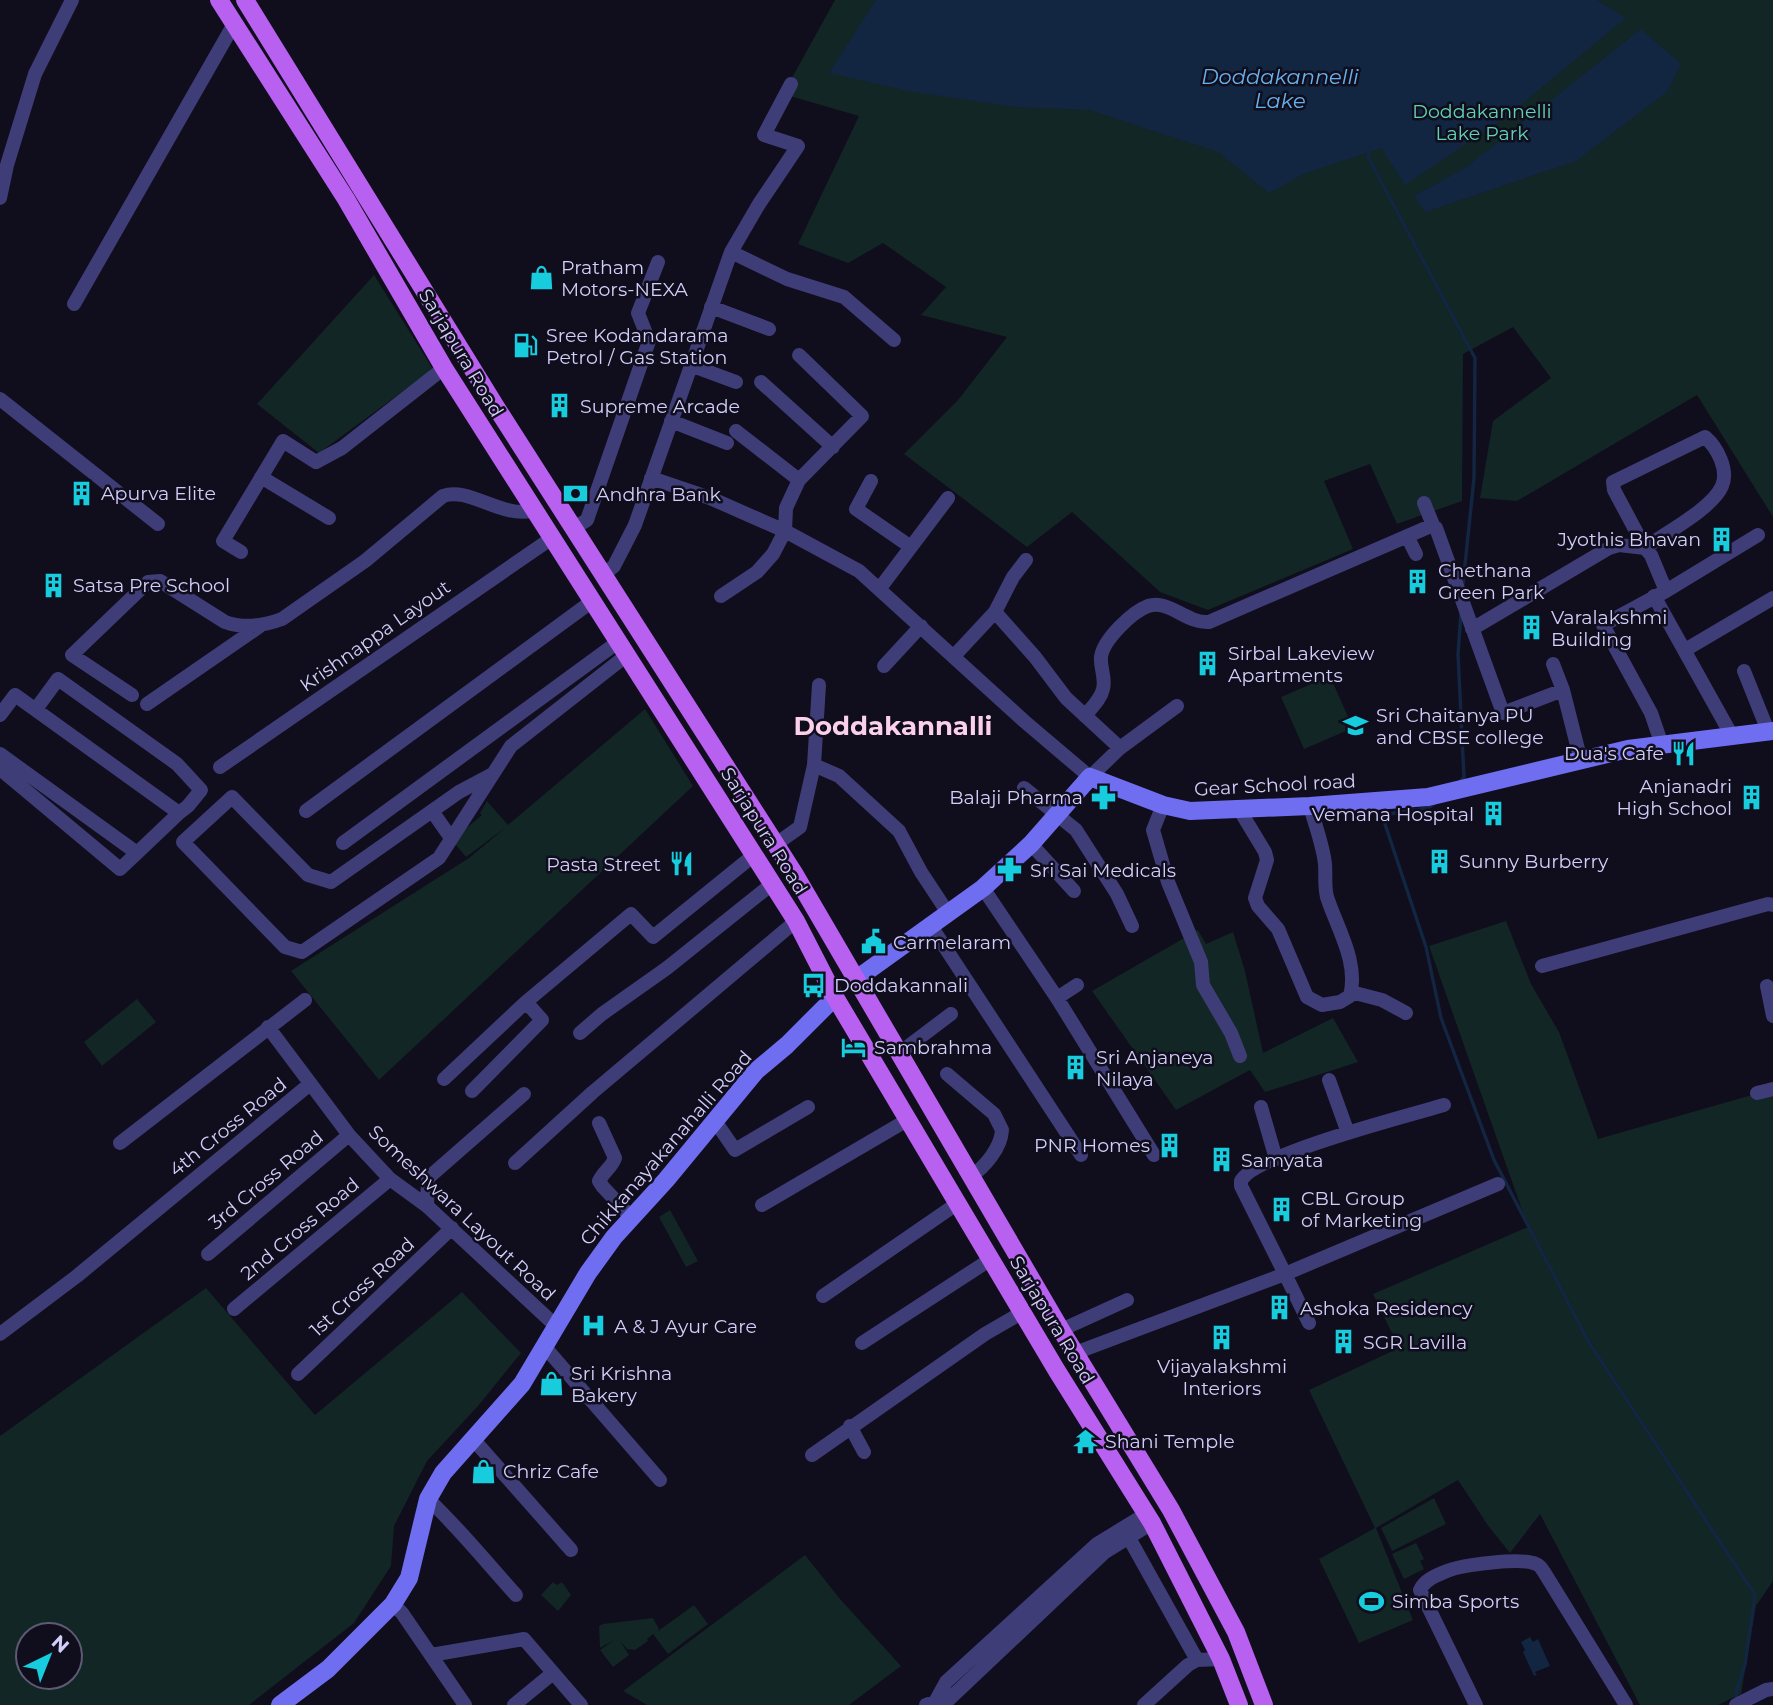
<svg xmlns="http://www.w3.org/2000/svg" width="1773" height="1705" font-family="Montserrat,sans-serif">
<rect width="100%" height="100%" fill="#100d1c"/>
<path fill="#112625" fill-rule="evenodd" d="M835 0H1773V517L1697 395 1517 501 1480 498 1493 421 1551 378 1513 327 1463 354 1462 501 1397 524 1370 464 1324 481 1353 549 1208 610 1160 592 1072 512 1027 547 904 454 958 400 1007 337 921 315 946 287 883 243 848 263 798 244 859 116 783 94Z
M374 275 433 369 319 453 257 404Z
M1330 676 1353 728 1304 749 1281 697Z
M645 709 693 786 379 1080 291 971 469 858 505 828 466 857 452 840 482 815 480 813 487 801 508 825Z
M1506 921 1531 984 1559 1032 1598 1139 1773 1089V1581L1756 1606 1741 1694 1718 1705H1640L1540 1514 1510 1553 1489 1527 1458 1480 1376 1528 1413 1620 1359 1643 1319 1559 1375 1528 1309 1390 1399 1348 1373 1294 1528 1227 1429 946Z
M1198 930 1206 944 1233 932 1245 971 1263 1053 1333 1018 1358 1062 1265 1092 1250 1070 1176 1110 1092 991Z
M137 999 156 1022 102 1066 84 1042Z
M670 1210 698 1261 686 1267 659 1217Z
M206 1288 315 1415 462 1292 521 1353 478 1406 427 1461 394 1526 391 1566 354 1623 249 1705H0V1436ZM70 1635V1677H28V1635Z
M1434 1498 1446 1524 1392 1551 1381 1528Z
M1416 1543 1424 1559 1420 1561 1424 1569 1404 1579 1392 1554Z
M805 1555 840 1599 901 1666 849 1705H647L623 1691Z
M553 1582 557 1585 562 1582 571 1595 558 1611 541 1595Z
M694 1605 708 1624 668 1654 653 1634 647 1639 648 1641 635 1650 627 1649 620 1641 629 1655 613 1667 600 1650 614 1640 600 1648 599 1626 603 1624 653 1618 659 1629 658 1631Z"/>
<path fill="#122541" d="M876 0H1597L1626 18 1506 117 1405 185 1381 148 1306 173 1269 193 1218 152 1090 110 1017 107 913 92 829 73Z
M1641 29 1681 64 1667 92 1576 161 1425 212 1414 196 1465 168Z
M1530 1637 1533 1642 1538 1639 1550 1666 1535 1672 1537 1675 1534 1676 1523 1652 1525 1650 1521 1642Z"/>
<g fill="none" stroke-linecap="round" stroke-linejoin="round">
<path stroke="#122541" stroke-width="3.5" d="M1370 147 1368 157 1475 358 1474 478 1463 584
M1460 781 1464 778 1458 654 1461 613
M1436 802 1428 808 1382 815 1426 947 1441 1018 1494 1160 1588 1341 1755 1595 1745 1664 1736 1693 1737 1700"/>
<path stroke="#3f3d77" stroke-width="14" d="M0 198 7 165 35 74 72 0
M731 252 787 279 844 297 894 340
M74 304 234 24
M711 307 769 329
M690 365 736 382
M761 382 833 447
M0 399 158 524
M671 421 727 443
M736 431 799 480
M261 477 329 518
M651 478 710 498 785 531 859 571 1024 721 1090 777 1120 748 1066 698 1035 657 995 612 1013 577 1026 560
M871 481 856 509 911 547
M1424 503 1433 525
M574 528 587 520 649 341 638 313 658 262
M1407 536 1416 554
M1645 548C1665 533 1712 509 1722 486 1729 470 1717 447 1705 437L1613 482 1614 490 1645 548 1651 555 1666 591
M241 552 223 541 283 441 316 462 342 448 444 368
M603 575 614 566 635 525 731 252 759 204 798 146 764 135 791 84
M880 588 948 498
M721 596 757 572 773 554 785 531 786 508 799 480 862 416 799 355
M1654 596 1732 736
M1472 629 1609 548 1619 545 1645 548
M1685 650 1773 598
M954 656 995 612
M1553 664 1563 690
M884 666 921 626
M1744 671 1768 731
M132 695 72 655 148 582 160 581 225 622C244 629 263 626 282 619L365 561 443 496C469 486 503 520 534 510
M147 704 260 626
M36 709 58 679 177 764 201 790 188 806 179 813
M0 715 15 695 179 813 137 853 0 754
M1085 716C1091 708 1101 699 1103 689 1106 678 1100 668 1101 657 1103 640 1132 612 1148 606 1169 599 1187 624 1209 622L1433 525 1436 528 1503 713 1563 690 1581 761
M1662 745 1651 713 1603 625 1666 591 1758 535
M1120 748 1177 706
M814 765 839 776 899 831 921 872 948 913
M220 767 552 538
M0 769 120 869 137 853
M491 775 459 792 331 882 308 875 232 797 183 842 285 947 302 952 439 858 511 746 627 655
M1024 788 1076 830 1117 894 1132 926
M1163 805 1153 830 1168 882 1201 962 1203 985 1231 1033 1240 1056
M1239 809 1265 852 1267 860 1255 898 1258 906 1278 929 1307 997 1322 1005 1340 1002 1350 996C1359 962 1337 928 1327 897 1324 885 1326 875 1325 864 1323 845 1315 825 1310 806
M306 811 591 602
M432 811 451 838
M343 843 618 642
M776 844 800 827 814 765 819 685
M1031 844 1074 891
M983 888 1057 998 1154 1155
M931 926 1081 1155
M1542 966 1768 904 1773 905
M1767 986 1773 1016
M1351 992 1382 1000 1406 1013
M1057 998 1077 985
M268 1027 349 1135 390 1179 427 1206 556 1326
M580 1033 602 1014 667 968 772 884
M898 1054 951 1014
M947 1074 994 1114 1002 1130C1001 1148 985 1167 970 1177
M444 1079 526 1002 631 914 653 937 754 855
M1329 1080 1348 1133
M472 1091 542 1020 526 1002
M1757 1093 1773 1089
M1261 1107 1276 1159
M715 1121 735 1150 808 1107
M599 1123 615 1158C612 1167 604 1171 599 1181L603 1187 632 1218
M120 1143 305 1000
M515 1163 593 1092 796 921
M762 1205 909 1119
M427 1206 428 1178 524 1094
M208 1254 349 1135
M823 1296 958 1203
M234 1309 390 1179
M1309 1323 1285 1274 1498 1184
M1061 1330 1127 1300
M0 1334 77 1276 310 1084
M862 1343 991 1259
M544 1346 660 1480
M1075 1353 1285 1274 1241 1186V1181C1253 1155 1410 1115 1444 1105
M298 1374 452 1228
M850 1426 864 1452
M473 1439 571 1550
M812 1455 985 1334 1023 1312
M428 1499C459 1528 487 1563 516 1595
M1124 1529 1197 1660
M393 1604 402 1613 465 1705
M431 1655 524 1639 581 1705
M514 1705 553 1673
M926 1705 935 1702 946 1682 1097 1544 1146 1514
M943 1705 1105 1552 1152 1523
M1144 1705 1188 1665 1197 1660 1221 1659
M1476 1705 1420 1590C1424 1580 1437 1575 1447 1571 1462 1565 1522 1557 1536 1564 1540 1565 1542 1569 1544 1572L1626 1705
M1736 1705 1766 1690 1773 1689"/>
<path stroke="#706ef0" stroke-width="18" d="M855 980 983 888 1031 844 1090 777 1163 805 1190 811 1310 806 1428 797 1628 749 1773 731
M280 1705 328 1669 393 1604 409 1578 428 1499 443 1473 522 1384 588 1273 614 1237 666 1180 756 1071 787 1045 835 997"/>
<path stroke="#b860ef" stroke-width="18" d="M219 0 346 199 444 368 796 921 835 997 1057 1371 1152 1523 1221 1659 1239 1705
M245 0 496 407 794 873 1061 1330 1171 1510 1236 1632 1264 1705"/>
</g>
<defs>
<symbol id="shop-bare" viewBox="-9 -9 18 18"><path d="M-5-2.5h2.3a2.7 3.5 0 0 1 5.4 0H5L5.5 6h-11ZM-1.5-2.5h3a1.5 2.3 0 0 0-3 0Z" fill="#16ccdd" stroke="#100d1c" stroke-width="2.5" paint-order="stroke"/></symbol>
<symbol id="fuel-bare" viewBox="-9 -9 18 18"><path d="M-5.5-6h7V0h2V4h1.3V-2.5L3-4.5l.8-.8L6-3V5H2.5V1h-1V6h-7ZM-4.2-4.7v3.2H.2V-4.7Z" fill="#16ccdd" stroke="#100d1c" stroke-width="2.5" paint-order="stroke"/></symbol>
<symbol id="building-bare" viewBox="-9 -9 18 18"><path d="M-4-6H4V6H1V3H-1V6H-4ZM-2.5-4.3h1.7v1.8h-1.7ZM.8-4.3h1.7v1.8H.8ZM-2.5-1h1.7V.8h-1.7ZM.8-1h1.7V.8H.8Z" fill="#16ccdd" stroke="#100d1c" stroke-width="2.5" paint-order="stroke"/></symbol>
<symbol id="bank-bare" viewBox="-9 -9 18 18"><path d="M-6-4H6V4H-6ZM0-2.3a2.3 2.3 0 1 0 0 4.6a2.3 2.3 0 1 0 0-4.6Z" fill="#16ccdd" stroke="#100d1c" stroke-width="2.5" paint-order="stroke"/></symbol>
<symbol id="school-bare" viewBox="-9 -9 18 18"><path d="M0-5L7-2L0 1L-7-2ZM-4 1L0 2.5L4 1V4Q0 6-4 4Z" fill="#16ccdd" stroke="#100d1c" stroke-width="2.5" paint-order="stroke"/></symbol>
<symbol id="restaurant-bare" viewBox="-9 -9 18 18"><path d="M-5-6h1v4h1v-4h1v4h1v-4h1v5L-1.5 .5V6h-2V.5L-5-1ZM5-6V6H3V1.5H1.5Q1.5-4 5-6Z" fill="#16ccdd" stroke="#100d1c" stroke-width="2.5" paint-order="stroke"/></symbol>
<symbol id="pharmacy-bare" viewBox="-9 -9 18 18"><path d="M-2-6h4v4h4v4h-4v4h-4v-4h-4v-4h4Z" fill="#16ccdd" stroke="#100d1c" stroke-width="2.5" paint-order="stroke"/></symbol>
<symbol id="civic-bare" viewBox="-9 -9 18 18"><path d="M-.6-6.5H3V-4.5H.6V-3L4-1V1h2V6H-6V1h2V-1L-.6-3ZM-1.2 2.5V6h2.4V2.5Z" fill="#16ccdd" stroke="#100d1c" stroke-width="2.5" paint-order="stroke"/></symbol>
<symbol id="bus-bare" viewBox="-9 -9 18 18"><path d="M-5-6H5V4H4V6H2V4H-2V6H-4V4H-5ZM-3.5-4V0h7V-4ZM-3.5 1.2v1.5H-2V1.2ZM2 1.2v1.5H3.5V1.2Z" fill="#16ccdd" stroke="#100d1c" stroke-width="2.5" paint-order="stroke"/></symbol>
<symbol id="hotel-bare" viewBox="-9 -9 18 18"><path d="M-6-4.5h1.5V1H6V5H4.5V3h-9V5H-6ZM-4 0a1.8 1.8 0 1 1 3.6 0ZM.5 0V-2.5h3Q6-2.5 6 0Z" fill="#16ccdd" stroke="#100d1c" stroke-width="2.5" paint-order="stroke"/></symbol>
<symbol id="hospital-bare" viewBox="-9 -9 18 18"><path d="M-5-5h3v3.5h4V-5h3V5h-3V1.5h-4V5h-3Z" fill="#16ccdd" stroke="#100d1c" stroke-width="2.5" paint-order="stroke"/></symbol>
<symbol id="temple-bare" viewBox="-9 -9 18 18"><path d="M0-6L5-2H3V0L6.5 2.5H4V6H1.5V3h-3V6H-4V2.5H-6.5L-3 0V-2H-5Z" fill="#16ccdd" stroke="#100d1c" stroke-width="2.5" paint-order="stroke"/></symbol>
<symbol id="stadium-bare" viewBox="-9 -9 18 18"><path d="M0-5a6.5 5 0 1 0 0 10a6.5 5 0 1 0 0-10ZM-3.5-1.8h7v3.6h-7Z" fill="#16ccdd" stroke="#100d1c" stroke-width="2.5" paint-order="stroke"/></symbol>
</defs>
<g fill-rule="evenodd">
<use href="#shop-bare" x="524" y="260" width="35" height="35"/>
<use href="#fuel-bare" x="508" y="328" width="35" height="35"/>
<use href="#building-bare" x="542" y="388" width="35" height="35"/>
<use href="#building-bare" x="64" y="476" width="35" height="35"/>
<use href="#bank-bare" x="558" y="476" width="35" height="35"/>
<use href="#building-bare" x="1704" y="522" width="35" height="35"/>
<use href="#building-bare" x="1400" y="564" width="35" height="35"/>
<use href="#building-bare" x="36" y="568" width="35" height="35"/>
<use href="#building-bare" x="1514" y="610" width="35" height="35"/>
<use href="#building-bare" x="1190" y="646" width="35" height="35"/>
<use href="#school-bare" x="1338" y="708" width="35" height="35"/>
<use href="#restaurant-bare" x="1666" y="736" width="35" height="35"/>
<use href="#pharmacy-bare" x="1086" y="780" width="35" height="35"/>
<use href="#building-bare" x="1734" y="780" width="35" height="35"/>
<use href="#building-bare" x="1476" y="796" width="35" height="35"/>
<use href="#building-bare" x="1422" y="844" width="35" height="35"/>
<use href="#restaurant-bare" x="664" y="846" width="35" height="35"/>
<use href="#pharmacy-bare" x="992" y="852" width="35" height="35"/>
<use href="#civic-bare" x="856" y="924" width="35" height="35"/>
<use href="#bus-bare" x="796" y="968" width="35" height="35"/>
<use href="#hotel-bare" x="836" y="1030" width="35" height="35"/>
<use href="#building-bare" x="1058" y="1050" width="35" height="35"/>
<use href="#building-bare" x="1152" y="1128" width="35" height="35"/>
<use href="#building-bare" x="1204" y="1142" width="35" height="35"/>
<use href="#building-bare" x="1264" y="1192" width="35" height="35"/>
<use href="#building-bare" x="1262" y="1290" width="35" height="35"/>
<use href="#hospital-bare" x="576" y="1308" width="35" height="35"/>
<use href="#building-bare" x="1204" y="1320" width="35" height="35"/>
<use href="#building-bare" x="1326" y="1324" width="35" height="35"/>
<use href="#shop-bare" x="534" y="1366" width="35" height="35"/>
<use href="#temple-bare" x="1068" y="1424" width="35" height="35"/>
<use href="#shop-bare" x="466" y="1454" width="35" height="35"/>
<use href="#stadium-bare" x="1354" y="1584" width="35" height="35"/>
</g>
<g text-anchor="middle" dominant-baseline="central" stroke-width="5" stroke-linejoin="round" paint-order="stroke">
<g font-size="19" fill="#62d2b4" stroke="#100d1c">
<text x="1482" y="111">Doddakannelli<tspan x="1482" dy="22">Lake Park</tspan></text>
</g>
<g font-size="19" fill="#d2cefa" stroke="#100d1c" text-anchor="start">
<text x="561" y="267">Pratham<tspan x="561" dy="22">Motors-NEXA</tspan></text>
<text x="546" y="335">Sree Kodandarama<tspan x="546" dy="22">Petrol / Gas Station</tspan></text>
<text x="580" y="406">Supreme Arcade</text>
<text x="101" y="493">Apurva Elite</text>
<text x="596" y="494">Andhra Bank</text>
<text x="1701" y="539" text-anchor="end">Jyothis Bhavan</text>
<text x="1438" y="570">Chethana<tspan x="1438" dy="22">Green Park</tspan></text>
<text x="73" y="585">Satsa Pre School</text>
<text x="1551" y="617">Varalakshmi<tspan x="1551" dy="22">Building</tspan></text>
<text x="1228" y="653">Sirbal Lakeview<tspan x="1228" dy="22">Apartments</tspan></text>
<text x="1376" y="715">Sri Chaitanya PU<tspan x="1376" dy="22">and CBSE college</tspan></text>
<text x="1664" y="753" text-anchor="end">Dua's Cafe</text>
<text x="1732" y="786" text-anchor="end">Anjanadri<tspan x="1732" dy="22">High School</tspan></text>
<text x="1083" y="797" text-anchor="end">Balaji Pharma</text>
<text x="1474" y="814" text-anchor="end">Vemana Hospital</text>
<text x="1459" y="861">Sunny Burberry</text>
<text x="661" y="864" text-anchor="end">Pasta Street</text>
<text x="1030" y="870">Sri Sai Medicals</text>
<text x="893" y="942">Carmelaram</text>
<text x="834" y="985">Doddakannali</text>
<text x="874" y="1047">Sambrahma</text>
<text x="1096" y="1057">Sri Anjaneya<tspan x="1096" dy="22">Nilaya</tspan></text>
<text x="1150" y="1145" text-anchor="end">PNR Homes</text>
<text x="1241" y="1160">Samyata</text>
<text x="1301" y="1198">CBL Group<tspan x="1301" dy="22">of Marketing</tspan></text>
<text x="1300" y="1308">Ashoka Residency</text>
<text x="614" y="1326">A &amp; J Ayur Care</text>
<text x="1363" y="1342">SGR Lavilla</text>
<text x="1222" y="1366" text-anchor="middle">Vijayalakshmi<tspan x="1222" dy="22">Interiors</tspan></text>
<text x="571" y="1373">Sri Krishna<tspan x="571" dy="22">Bakery</tspan></text>
<text x="1105" y="1441">Shani Temple</text>
<text x="503" y="1471">Chriz Cafe</text>
<text x="1392" y="1601">Simba Sports</text>
</g>
<g font-size="19" fill="#d2cefa" stroke="#100d1c">
<text transform="translate(461 353) rotate(59)">Sarjapura Road</text>
<text transform="translate(375 636) rotate(-35)">Krishnappa Layout</text>
<text transform="translate(1275 785) rotate(-3)">Gear School road</text>
<text transform="translate(764 831) rotate(58)">Sarjapura Road</text>
<text transform="translate(228 1127) rotate(-39)">4th Cross Road</text>
<text transform="translate(666 1148) rotate(-49)">Chikkanayakanahalli Road</text>
<text transform="translate(266 1180) rotate(-40)">3rd Cross Road</text>
<text transform="translate(462 1213) rotate(43)">Someshwara Layout Road</text>
<text transform="translate(300 1229) rotate(-40)">2nd Cross Road</text>
<text transform="translate(362 1287) rotate(-43)">1st Cross Road</text>
<text transform="translate(1052 1320) rotate(59)">Sarjapura Road</text>
</g>
<g font-size="21" font-style="italic" fill="#66b2f0" stroke="#100d1c">
<text x="1280" y="76">Doddakannelli<tspan x="1280" dy="24">Lake</tspan></text>
</g>
<g font-size="26" font-weight="bold" fill="#fad0eb" stroke="#100d1c">
<text x="893" y="726">Doddakannalli</text>
</g>
</g>
<g transform="translate(49 1656) rotate(43)"><circle r="33" fill="#100d1c" stroke="#5e5a75" stroke-width="2"/>
<path d="M0-5L12 26L0 18L-12 26Z" fill="#16ccdd"/>
<text y="-10" font-size="19" font-weight="bold" text-anchor="middle" fill="#d2cefa">N</text>
</g>
</svg>
